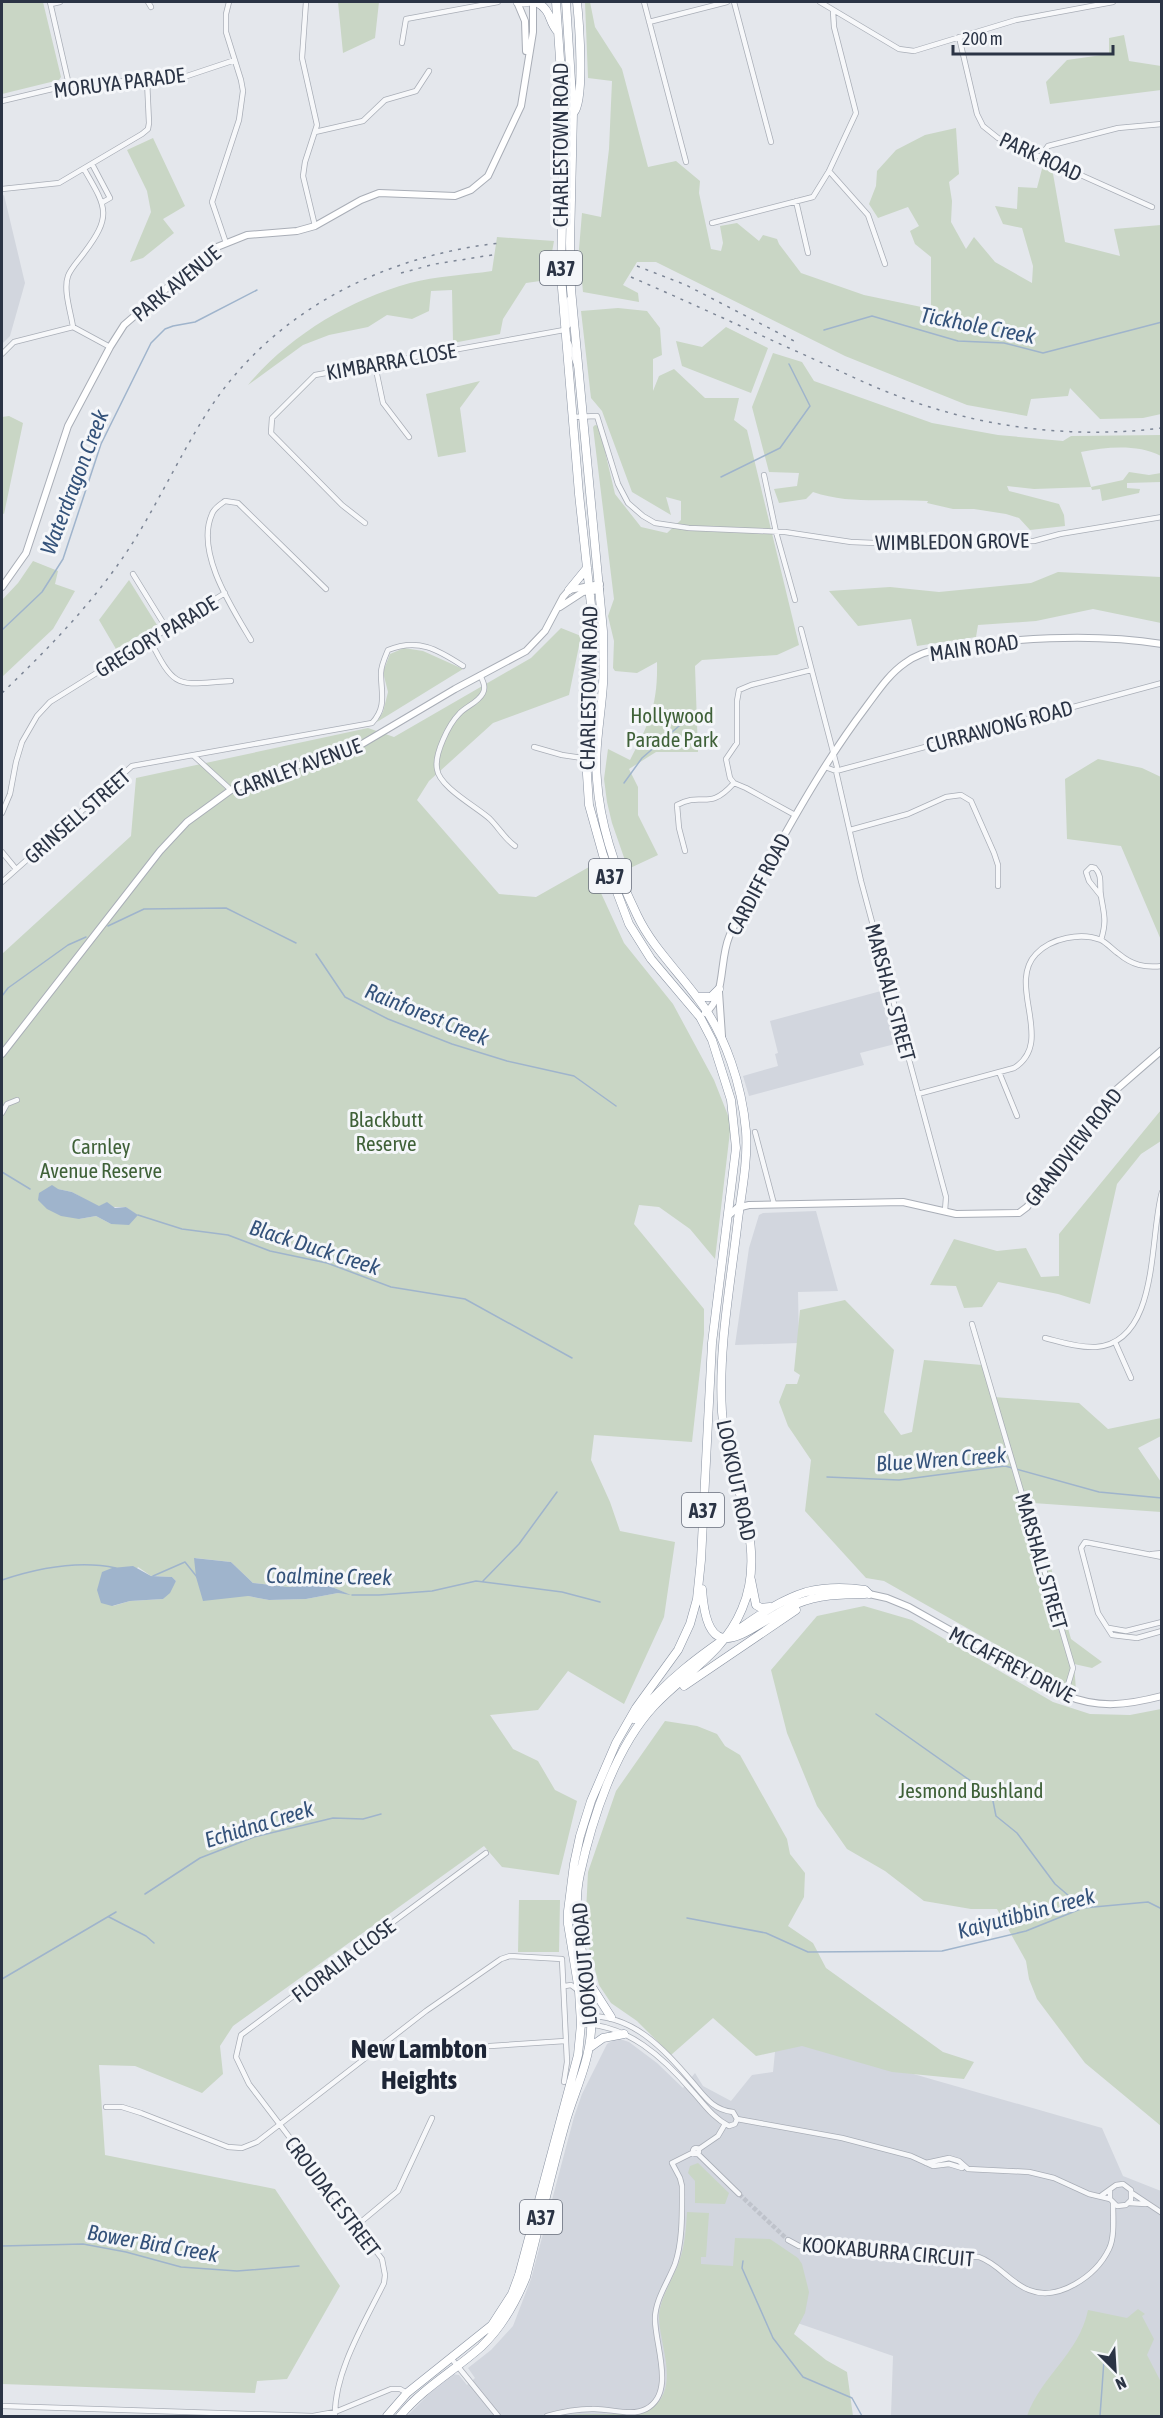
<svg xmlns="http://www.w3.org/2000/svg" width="1163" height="2418" font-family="'Asap Condensed',sans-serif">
<rect width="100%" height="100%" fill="#e4e7ec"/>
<path fill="#d2d6de" d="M4 195 25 283 10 336 2 344V196Z
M881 991 895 1044 860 1053 864 1065 749 1096 743 1076 778 1066 775 1054 778 1053 770 1021Z
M816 1211 838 1291 798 1292 799 1343 735 1345 749 1248 759 1215 763 1213Z
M746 2026 1102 2128 1123 2176 1161 2191V2416H891L893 2356 745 2305 714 2416H407L432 2391 453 2374 459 2375 467 2385 475 2378 468 2368 491 2350 513 2326 531 2279 574 2117 582 2094 607 2044 617 2038 629 2042 657 2063 683 2088 695 2073 703 2086 731 2101 752 2075 773 2072 776 2042Z"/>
<path fill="#c9d6c5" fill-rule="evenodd" d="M2 2H43L61 77 59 80 2 94Z
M338 2H379L375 38 343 53Z
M585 2H590L595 27 622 69 648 167 676 161 700 181 699 193 711 249 721 251 723 243 720 226 737 223 759 241 763 235 777 239 779 244 801 273 864 295 931 309V257L915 244 910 231 919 226 908 207 878 218 869 204 876 186 877 171 896 150 925 135 956 128 959 174 949 182 952 201 951 222 966 249 974 237 995 262 1032 283 1033 266 1022 228 1003 224 995 206 1017 209 1018 187 1037 188 1043 165 1052 168 1065 242 1120 256 1114 229 1161 225V414L1143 418 1100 419 1070 388 1068 396 1031 399 1027 416 967 405 845 356 656 262H637L623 285 638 293 639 302 583 292 579 249 582 213 601 217 609 149 612 81 588 78Z
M1124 35 1129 61 1161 66V90L1050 104 1046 82 1067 60 1109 54V38Z
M153 138 185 206 163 219 174 233 143 258 130 262 151 212 147 191 127 150Z
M497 237 554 241 547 280 526 283 503 319 500 334 453 343 452 290 431 291 429 311 412 319 387 315 368 327 329 335 303 345 248 385C288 337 348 300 410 283 436 276 465 275 492 271Z
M618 308 647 311 660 328 662 355 653 359V391L659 376 674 369 705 398H739L734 420 747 430 799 645 777 655 702 660 695 666 698 752H656L629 769 638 787V815L658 855 628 869 612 823 607 802 604 779 608 749 630 760C649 724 658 705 657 662L637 673 615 671 613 668 614 641 608 616 614 599 593 427 595 425 599 426 615 494 641 527 667 533 681 520V501L666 497 671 515 632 492 602 411 591 398 581 311Z
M726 327 768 348 751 393 682 366 676 341 702 347Z
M773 353 802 362 814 381 932 423 998 435 1063 441 1071 436 1161 435V456C1137 444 1107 447 1081 452L1091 487 1123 480 1129 472 1149 475 1161 473V482L1127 483V488L1140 489 1139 493 1102 501 1100 489 1092 490 1091 487 1034 489 1007 486 1009 491 1059 504 1064 515 1065 526 1030 530 1019 518 1006 514 974 509H953L927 503 928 501C890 498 850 505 813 492L806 499 779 503 774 489 797 486 799 473 769 472 752 407Z
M480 381 460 408 466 452 438 457 426 394Z
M9 416 23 423 4 514 2 513V417Z
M33 561 58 571 55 584 75 591 53 629 2 677V600L18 583Z
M1058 572 1161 577V623L1093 609 1036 621 978 625 976 637 917 646 911 619 858 626 829 591 890 587 939 592 1031 583Z
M129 580 157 625 116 649 99 620Z
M561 628 581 636 569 695 493 723 429 781 417 800 499 894 536 897 589 867 624 943 673 1004 714 1080 731 1123 715 1259 690 1229 659 1207 639 1205 634 1224 704 1309V1334L692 1442 594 1435 591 1460 610 1502 620 1531 675 1542 664 1617 624 1704 568 1671 538 1710 490 1715 513 1749 538 1761 555 1790 577 1801 559 1875 502 1867 484 1846 233 2026 220 2046 223 2074 202 2093 135 2066 99 2065 105 2155 275 2189 340 2286 287 2379 257 2381 255 2393 2 2384V954L131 836 136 778 368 728 394 737 531 658ZM58 1189 72 1192 99 1207H126L137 1215 111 1224 96 1216 79 1219ZM195 1558 231 1562 253 1583 288 1587 325 1584 348 1594 338 1593 306 1599 269 1600 248 1596ZM138 1567 151 1576 172 1577 176 1581 163 1599 130 1601 113 1606Z
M404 648 423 651 463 669 377 722 383 712 388 692 383 672 390 654Z
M1098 759 1142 768 1161 777V940L1121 846 1067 839 1065 779Z
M1161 1110V1141L1141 1154 1117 1184 1090 1304 1058 1294 998 1282 982 1307 964 1308 956 1286 930 1285 954 1239 997 1251 1026 1248 1041 1277 1059 1276V1234Z
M845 1300 894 1350 884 1412 901 1435 912 1432 924 1360 982 1365 993 1397 1079 1403 1108 1429 1161 1418V1436L1138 1448 1161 1482V1512L1033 1503 1071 1639 1102 1662 1092 1668 1074 1664 1076 1690 884 1581 866 1578 805 1511 811 1460 788 1426 779 1402 786 1384H797L800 1375 794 1371 800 1310Z
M864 1606 912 1620 1053 1702 1090 1714 1130 1715 1161 1709V2126L1085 2063 1037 1999 1029 1979 1026 1961 997 1909H971L924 1901 885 1871 847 1849 817 1806 787 1733 771 1670 817 1616Z
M665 1721 697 1726 717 1734 725 1746 740 1755 787 1839 790 1854 805 1873 804 1897 788 1926 813 1943 826 1968 943 2052 974 2062 964 2079 892 2072 802 2046 756 2056 713 2018 671 2055 637 2021 611 2003 599 1985 585 1932 588 1872 616 1791Z
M519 1900H560L559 1952H518Z
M698 2163 729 2193 725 2204 695 2203V2181L688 2173 690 2166Z
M687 2212 709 2213 706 2257H701V2264L733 2266 735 2238 770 2239 798 2258 802 2264 809 2292 805 2313 794 2334 826 2360 847 2372 853 2416H562C584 2411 640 2418 652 2408 680 2387 660 2347 659 2318 659 2299 673 2279 679 2262 685 2246 686 2229 687 2212Z
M1138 2309 1145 2314 1142 2316 1154 2339 1147 2355 1161 2382V2416H1027C1041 2376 1079 2354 1088 2310L1127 2318Z"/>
<path fill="#9fb4cc" d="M52 1185 58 1189 72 1192 99 1206 107 1202 115 1208 126 1207 138 1215 129 1225 111 1224 96 1216 79 1219 61 1216 47 1209 38 1200 39 1193Z
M194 1558 231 1562 253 1583 288 1587 325 1584 351 1595 338 1593 306 1599 269 1600 248 1596 203 1601 196 1577Z
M133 1566 151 1576 172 1577 176 1581 170 1593 163 1599 130 1601 112 1606 101 1603 97 1590 102 1572 112 1568Z"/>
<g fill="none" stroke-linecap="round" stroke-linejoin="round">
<path stroke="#9fb4cc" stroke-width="1.5" d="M824 330 872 316 958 341 1004 343 1043 353 1162 322
M721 477 780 448 810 406 789 364
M2 630 42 592 63 559 101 444 151 343 165 329 173 326 195 322 257 290
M624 783 642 758 686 720
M108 926 144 909 226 908 296 943
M316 954 345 997 388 1019 452 1044 507 1061 574 1076 616 1106
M2 996 8 988 68 945 86 937
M2 1172 30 1189
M138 1215 182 1229 228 1235 270 1251 327 1263 391 1287 465 1299 572 1358
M827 1477 899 1480 1005 1466 1099 1492 1162 1498
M153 1576 185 1562 197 1577
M2 1580C38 1568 79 1560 116 1568
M483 1581 519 1544 557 1492
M352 1595H379L432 1591 476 1581 562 1592 600 1602
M876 1714 992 1796 996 1816 1017 1833 1055 1884 1083 1908
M145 1894 200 1858 254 1837 333 1818 363 1819 381 1814
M109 1917 146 1936 154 1943
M687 1918 766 1933 808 1952 942 1951 1026 1931 1083 1908 1148 1902 1162 1909
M2 1979 116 1912
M2 2246 83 2244 126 2252 181 2267 237 2271 299 2266
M743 2261 742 2268 773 2338 803 2377 852 2398 862 2416
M1100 2416 1104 2360"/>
<path stroke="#bfc3cb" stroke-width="4.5" stroke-dasharray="4.5 2" stroke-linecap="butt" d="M739 2194 788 2240"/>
<defs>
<path id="street" d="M50 2 69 85
M148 2 151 7
M306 2 302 58 317 125 305 162 303 176 315 226
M644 2 686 162
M734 2 771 142
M820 2 899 49 914 51 1016 20 1113 2
M51 4 60 2
M649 22 727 2
M959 37 977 114 983 126 998 138 1152 207
M402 43 406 19 498 2
M2 101 69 85 184 77 235 60
M315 132 363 121 385 100 416 91 429 71
M1041 156 1048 146 1118 128 1162 124
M92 164 110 198 103 202
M829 171 868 215 885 264
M2 189 59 183 142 134 148 129 149 123 147 80
M796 201 808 253
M712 223 813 197 829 171 856 113 834 27 833 11
M226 243 212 202 239 120 243 91 241 80 226 32V14L229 2
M73 327C71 313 63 290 68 276 71 268 79 260 84 253 113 215 106 207 84 169
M566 328 569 325V299
M569 343 577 367
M2 354 14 342 73 327 110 347
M375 365 383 403 409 437
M572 417 597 416 618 484 628 503 643 516 655 523 689 528 785 532 851 542 875 543 1034 541 1060 534 1162 517
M764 475 776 532 795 600
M365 523 342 505 271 433 272 418 315 375 564 330
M133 574 167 629
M801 629 837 767 836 771 861 881 946 1197 945 1211
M150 640C176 692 178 684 231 681
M251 640C232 608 195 552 212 514 214 508 221 504 225 501L238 503 326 589
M480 675C483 681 486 687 483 693 478 703 466 706 459 714 449 724 434 754 437 769 439 787 477 807 490 819 499 828 504 838 515 846
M534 747 562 755 596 760
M194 756 231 790
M825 767 836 771 1162 683
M734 783 730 778 726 759 737 743V701L739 690 751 685 811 670
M2 813 10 794 16 762 22 742 37 716 50 702 225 593
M850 830 908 814 946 797 961 795 971 801 994 853 998 865V886
M685 851 679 828 677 805C703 791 708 812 734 783L746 788 795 815
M2 852 16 869
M2 882 132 766 372 723C387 707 381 693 381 673 381 666 385 657 388 650 418 638 437 649 463 666
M1101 896 1089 881 1086 872 1091 867 1095 868C1103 876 1099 886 1101 896 1104 915 1107 920 1101 940
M999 1072 1017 1116
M918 1094 1014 1068C1056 1042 1006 985 1036 954 1051 938 1081 932 1101 940 1107 943 1113 950 1119 954 1132 965 1145 968 1162 966
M2 1113 7 1104 17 1100
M755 1132 774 1204
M972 1324 1073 1668 1065 1695
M1045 1338C1061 1342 1079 1348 1096 1347 1160 1342 1149 1236 1162 1192
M1115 1342 1131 1378
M1152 1554 1162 1553
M1162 1557 1085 1542 1081 1548 1098 1613 1112 1635 1137 1638 1162 1631
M1109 1628 1126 1631 1162 1622
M565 1986 571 1985 579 1991
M581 2016C632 2013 662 2047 693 2083 705 2097 713 2110 733 2112L737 2119
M581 2024C627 2024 664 2058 692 2091 704 2104 713 2118 729 2126L735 2124 737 2119
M490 2046 565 2041
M106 2107H122L141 2113 228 2147 242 2148 257 2142 426 2011 501 1959 510 1956 562 1959 567 2062 564 2082
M737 2119 842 2138 911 2156 933 2166 949 2164 962 2168
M693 2151a3 3 0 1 1 6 0a3 3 0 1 1-6 0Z
M699 2149 718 2136 725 2124
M697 2153 739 2194
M926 2163 949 2158 959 2161 968 2169 1029 2172 1054 2178 1089 2194 1110 2199
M1132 2193 1162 2213
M1102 2195 1116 2185 1123 2184 1131 2190V2200L1126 2205 1117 2206 1110 2199V2191
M1129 2203 1146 2204
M356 2226 398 2191 432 2118
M788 2240 799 2246 979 2257C999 2264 1010 2283 1029 2290 1058 2302 1096 2276 1109 2249 1115 2237 1113 2217 1113 2203
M451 2358 498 2416
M2 2406 313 2416 335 2412 391 2389H400L407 2393
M335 2416C334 2372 365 2322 384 2283L385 2275 382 2259 249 2084 236 2057 241 2035 486 1853
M547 2416C561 2412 577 2409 592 2409 609 2408 631 2417 646 2409 676 2393 655 2346 655 2319 655 2300 668 2282 675 2264 683 2240 682 2211 682 2186L680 2178 672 2163 694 2152"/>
<path id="secondary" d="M517 2 525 21 526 51
M2 587 26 553 68 426 110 347 124 325 175 281 217 247 247 235 297 231 315 226 361 200 379 193 455 196 471 190 488 176 521 106 533 32V2
M560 607 583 592 600 590
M719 992 722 1036
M705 1013C726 998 719 961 729 937 740 911 756 886 770 861 799 808 829 756 866 707 878 691 889 674 905 663 915 655 927 652 938 649 1012 639 1087 632 1162 644
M2 1054 160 851 187 822 231 790 260 778 362 744 455 689 526 651 545 631 563 597 569 590 600 584
M727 1217 737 1208 749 1205 903 1202 956 1214 1019 1213 1027 1207 1117 1089 1162 1050
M869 1594 887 1598 909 1607 1065 1695C1099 1709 1127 1705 1162 1696"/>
<path id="primary" d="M517 2 524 3 531 2"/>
<path id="highway" d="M536 2C553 11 547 20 558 32
M574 112C585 100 579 21 577 2
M569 590 587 568
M697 997H711L719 989
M751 1580 756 1605 761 1608 770 1607
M702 1589C708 1678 751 1623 796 1604 819 1595 840 1594 865 1594
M684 1686 796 1610
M634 1719C668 1679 698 1656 742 1627 762 1613 783 1599 806 1592 826 1587 845 1587 865 1590L869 1594
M588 1981 611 2017
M589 2048 603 2038 624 2034
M387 2416 407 2393 492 2325 512 2294 519 2275 578 2055 581 2024 579 1991 568 1924V1911L574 1864 580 1836 591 1801 616 1743 636 1708 678 1650 690 1624 697 1599 701 1560 712 1343 736 1148 731 1100 712 1040 700 1017 651 959 629 924 603 855 589 805 586 759 593 655 591 605 579 494 561 276 564 116 556 2
M400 2416C423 2388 454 2371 481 2347 502 2327 515 2304 526 2277 539 2226 551 2174 565 2124 574 2092 589 2064 591 2031 594 1977 568 1928 580 1874 592 1819 615 1748 654 1706 685 1673 724 1653 742 1609 770 1544 727 1478 722 1412 718 1348 731 1282 738 1219 742 1190 748 1160 746 1131 742 1086 726 1036 699 1000 678 971 652 947 637 915 617 874 600 826 597 780 594 748 601 716 603 684 604 666 603 649 603 631L571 289 570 243 573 113 566 2"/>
</defs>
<use href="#street" stroke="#a9aeb7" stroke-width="6"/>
<use href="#secondary" stroke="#a9aeb7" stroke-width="8"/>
<use href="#primary" stroke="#a3abb8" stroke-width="8"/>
<use href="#highway" stroke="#8b94a3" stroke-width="9"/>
<use href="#street" stroke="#f7f8fa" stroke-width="4.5"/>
<use href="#secondary" stroke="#fff" stroke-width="6"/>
<use href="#primary" stroke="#fff" stroke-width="7"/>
<use href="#highway" stroke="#fff" stroke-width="8"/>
<path stroke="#7d8696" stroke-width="1.5" stroke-dasharray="3 6" stroke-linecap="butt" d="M637 266 686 285 796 342
M401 273 435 264 498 254
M631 277C684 300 736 324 789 348 819 361 849 376 880 389 969 426 1066 440 1162 428
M2 693C49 648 94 602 130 547 157 505 178 459 205 416 269 313 381 256 500 243"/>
</g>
<g text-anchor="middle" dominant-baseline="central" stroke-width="6" stroke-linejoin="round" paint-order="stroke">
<g fill="#f4f6f9" stroke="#676e7b" stroke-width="1.5">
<rect x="540" y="251" width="42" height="34" rx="4.5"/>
<rect x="589" y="859" width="42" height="34" rx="4.5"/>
<rect x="682" y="1493" width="42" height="34" rx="4.5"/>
<rect x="520" y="2200" width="42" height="34" rx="4.5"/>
</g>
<g font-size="20" font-weight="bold" fill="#2b3445">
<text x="561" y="268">A37</text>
<text x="610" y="876">A37</text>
<text x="703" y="1510">A37</text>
<text x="541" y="2217">A37</text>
</g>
<g font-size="21" fill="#2b3445" stroke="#f4f6f9">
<text transform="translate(119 82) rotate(-7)">MORUYA PARADE</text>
<text transform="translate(560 145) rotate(-90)">CHARLESTOWN ROAD</text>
<text transform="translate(1041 156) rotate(25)">PARK ROAD</text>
<text transform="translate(176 283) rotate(-39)">PARK AVENUE</text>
<text transform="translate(391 361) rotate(-10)">KIMBARRA CLOSE</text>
<text transform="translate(952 541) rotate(-1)">WIMBLEDON GROVE</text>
<text transform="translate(156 636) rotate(-31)">GREGORY PARADE</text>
<text transform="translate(974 647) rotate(-8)">MAIN ROAD</text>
<text transform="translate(588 688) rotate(-89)">CHARLESTOWN ROAD</text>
<text transform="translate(999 726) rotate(-15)">CURRAWONG ROAD</text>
<text transform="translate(297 767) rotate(-20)">CARNLEY AVENUE</text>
<text transform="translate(77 816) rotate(-41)">GRINSELL STREET</text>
<text transform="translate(758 884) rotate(-62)">CARDIFF ROAD</text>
<text transform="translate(891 992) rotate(75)">MARSHALL STREET</text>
<text transform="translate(1073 1147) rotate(-52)">GRANDVIEW ROAD</text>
<text transform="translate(737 1480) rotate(78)">LOOKOUT ROAD</text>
<text transform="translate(1042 1561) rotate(74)">MARSHALL STREET</text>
<text transform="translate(1012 1664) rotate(28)">MCCAFFREY DRIVE</text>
<text transform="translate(343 1960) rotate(-37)">FLORALIA CLOSE</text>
<text transform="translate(584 1964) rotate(-95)">LOOKOUT ROAD</text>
<text transform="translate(333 2196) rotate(53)">CROUDACE STREET</text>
<text transform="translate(888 2251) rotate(5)">KOOKABURRA CIRCUIT</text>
</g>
<g font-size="21" fill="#3f6138" stroke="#f4f6f9">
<text x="672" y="715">Hollywood<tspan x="672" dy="24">Parade Park</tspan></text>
<text x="386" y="1119">Blackbutt<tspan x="386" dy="24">Reserve</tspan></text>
<text x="101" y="1146">Carnley<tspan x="101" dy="24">Avenue Reserve</tspan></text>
<text x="971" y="1790">Jesmond Bushland</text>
</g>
<g font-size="22" font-style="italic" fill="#34527a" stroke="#f4f6f9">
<text transform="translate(978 325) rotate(11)">Tickhole Creek</text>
<text transform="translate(74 482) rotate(-69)">Waterdragon Creek</text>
<text transform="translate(427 1014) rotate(22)">Rainforest Creek</text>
<text transform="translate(315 1247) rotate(18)">Black Duck Creek</text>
<text transform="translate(941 1459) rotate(-4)">Blue Wren Creek</text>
<text transform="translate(329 1576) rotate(1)">Coalmine Creek</text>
<text transform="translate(259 1824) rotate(-17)">Echidna Creek</text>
<text transform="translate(1026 1913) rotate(-15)">Kaiyutibbin Creek</text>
<text transform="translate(153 2243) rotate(10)">Bower Bird Creek</text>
</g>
<g font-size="27" font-weight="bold" fill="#1d2536" stroke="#f4f6f9">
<text x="419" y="2048">New Lambton<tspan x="419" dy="31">Heights</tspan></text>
</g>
</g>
<rect width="1163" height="2418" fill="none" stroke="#2b3445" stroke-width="6"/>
<g transform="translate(1115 2370) rotate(156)" stroke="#f4f6f9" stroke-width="4.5" paint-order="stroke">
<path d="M0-4.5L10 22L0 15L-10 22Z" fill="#2b3445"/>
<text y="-9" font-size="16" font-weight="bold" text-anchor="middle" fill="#2b3445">N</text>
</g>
<path d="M953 45v9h160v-9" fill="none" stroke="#2b3445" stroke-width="3"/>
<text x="962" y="45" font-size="18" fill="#2b3445" stroke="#f4f6f9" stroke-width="4.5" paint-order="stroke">200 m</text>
</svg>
